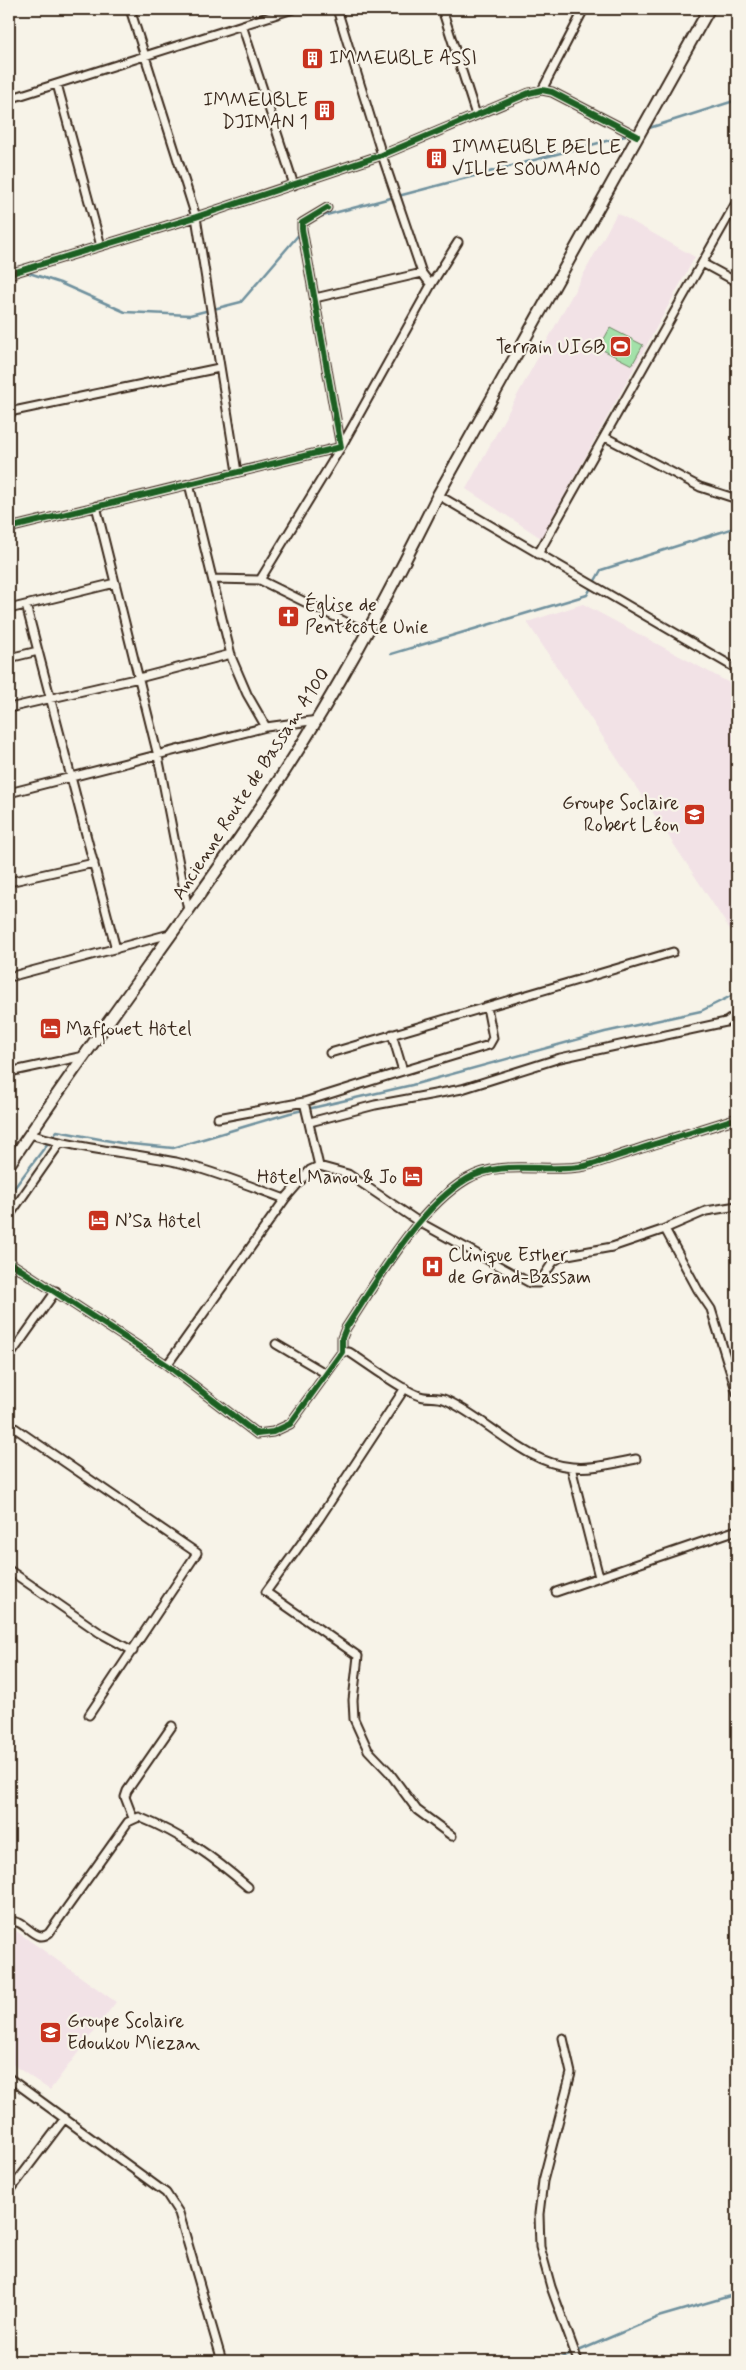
<svg xmlns="http://www.w3.org/2000/svg" width="746" height="2370" font-family="Mynerve,sans-serif">
<rect width="100%" height="100%" fill="#f7f3e8"/>
<filter id="ink" filterUnits="userSpaceOnUse"><feTurbulence type="fractalNoise" baseFrequency=".02" numOctaves="2"/><feDisplacementMap in="SourceGraphic" scale="10" xChannelSelector="R" yChannelSelector="G"/><feConvolveMatrix kernelMatrix="1 2 1 2 8 2 1 2 1" color-interpolation-filters="sRGB"/></filter>
<g filter="url(#ink)">
<path fill="#f2e2e6" d="M617 213 695 257 541 538 466 489Z
M583 604 737 687V940L527 622Z
M12 1928 116 2002 50 2090 9 2062V1933Z"/>
<path fill="#a3e1a9" stroke="#6f8664" d="M610 328 643 345 632 365 599 348Z"/>
<g fill="none" stroke-linecap="round" stroke-linejoin="round">
<path stroke="#6f919e" stroke-width="2.5" d="M646 129 737 100
M315 218 629 135
M9 267 18 270
M23 271 60 283 125 312 190 315 241 302 301 232
M391 654 587 595 601 570 737 527
M9 1195 57 1131 121 1143 173 1148 290 1113 412 1085 605 1032 701 1011 737 993
M555 2361 658 2317 737 2294"/>
<defs>
<path id="minor" d="M130 9 196 217 237 472
M337 9 382 155 422 273
M442 9 476 115
M242 25 294 185
M57 84 101 246
M542 90 584 9
M9 99 293 9
M702 263 737 282
M9 274 196 217 382 155 529 93 542 90 552 92 637 136
M315 298 422 273 431 285
M9 412 219 368
M605 437 700 487 737 499
M189 484 232 659 247 694 266 727
M438 495 737 669
M96 506 158 756 188 910
M9 514 12 527
M9 528 341 447 302 229V223L327 208
M538 554 737 201
M214 579 260 580 366 632
M260 580 341 447 431 285 458 242
M26 605 116 949
M9 609 115 583
M9 658 38 651
M9 708 139 678 231 654
M9 793 266 727 318 720
M9 882 94 863
M9 977 170 934
M330 1053 673 952
M403 1071 489 1045 493 1038 487 1007
M9 1072 84 1056
M304 1102 319 1166
M218 1118 304 1102 403 1071 392 1034
M310 1122 375 1105 462 1089 560 1058 726 1022 737 1014
M30 1134C77 1149 127 1152 176 1162 214 1171 250 1186 285 1199
M9 1216 60 1143
M665 1229 698 1290 711 1309 737 1393
M9 1262 167 1365 257 1434 273 1432 290 1424 342 1352V1338L346 1328C377 1281 418 1208 467 1179 502 1158 547 1174 585 1166 602 1162 619 1155 636 1150 670 1139 704 1129 737 1118
M276 1344 325 1373
M342 1352H349C365 1362 403 1391 420 1396 428 1399 437 1396 446 1400 488 1419 524 1463 572 1467 594 1469 615 1463 636 1459
M9 1357 56 1291
M167 1365 285 1199 310 1170 319 1166 348 1174 419 1222 530 1283H539L553 1262 562 1256 612 1247 662 1230 706 1211 737 1206
M405 1388 319 1519 266 1592 358 1656 353 1700 354 1719 368 1750 389 1772 417 1810 452 1836
M9 1424 197 1553 89 1715
M571 1467 599 1577
M9 1570 100 1633 133 1651
M556 1592 737 1530
M133 1818 125 1797 127 1791 172 1726
M9 1922C25 1917 34 1945 49 1933L128 1822 139 1817C183 1835 212 1856 248 1887
M563 2038 571 2073 543 2181 539 2214 540 2247 551 2287 578 2361
M9 2078 166 2193 179 2213 222 2361
M9 2192 65 2118"/>
<path id="secondary" d="M9 1165C92 1039 185 920 269 795 333 700 387 598 438 495L709 9"/>
</defs>
<use href="#minor" stroke="#3b2a1e" stroke-width="11"/>
<use href="#secondary" stroke="#3b2a1e" stroke-width="14"/>
<use href="#minor" stroke="#f7f3e8" stroke-width="7"/>
<use href="#secondary" stroke="#f7f3e8" stroke-width="10"/>
<defs>
<path id="cycleway" d="M9 274 196 217 382 155 529 93 542 90 552 92 637 136
M9 528 341 447 302 229V223L327 208
M9 1262 167 1365 257 1434 273 1432 290 1424 342 1352V1338L346 1328C377 1281 418 1208 467 1179 502 1158 547 1174 585 1166 602 1162 619 1155 636 1150 670 1139 704 1129 737 1118"/>
</defs>
<use href="#cycleway" stroke="#f7f3e8" stroke-width="9"/>
<use href="#cycleway" stroke="#1b5e20" stroke-width="6"/>
</g>
</g>
<defs>
<symbol id="building-square" viewBox="-11 -11 22 22"><rect x="-9" y="-9" width="18" height="18" rx="4" fill="#c8321e" stroke="#f7f3e8"/><path d="M-4-6H4V6H1V3H-1V6H-4ZM-2.5-4.3h1.7v1.8h-1.7ZM.8-4.3h1.7v1.8H.8ZM-2.5-1h1.7V.8h-1.7ZM.8-1h1.7V.8H.8Z" fill="#fff"/></symbol>
<symbol id="stadium-square" viewBox="-11 -11 22 22"><rect x="-9" y="-9" width="18" height="18" rx="4" fill="#c8321e" stroke="#f7f3e8"/><path d="M0-5a6.5 5 0 1 0 0 10a6.5 5 0 1 0 0-10ZM-3.5-1.8h7v3.6h-7Z" fill="#fff"/></symbol>
<symbol id="church-square" viewBox="-11 -11 22 22"><rect x="-9" y="-9" width="18" height="18" rx="4" fill="#c8321e" stroke="#f7f3e8"/><path d="M-1.2-6h2.4v3.5h3.3v2.4h-3.3V6h-2.4V-.1h-3.3v-2.4h3.3Z" fill="#fff"/></symbol>
<symbol id="school-square" viewBox="-11 -11 22 22"><rect x="-9" y="-9" width="18" height="18" rx="4" fill="#c8321e" stroke="#f7f3e8"/><path d="M0-5L7-2L0 1L-7-2ZM-4 1L0 2.5L4 1V4Q0 6-4 4Z" fill="#fff"/></symbol>
<symbol id="hotel-square" viewBox="-11 -11 22 22"><rect x="-9" y="-9" width="18" height="18" rx="4" fill="#c8321e" stroke="#f7f3e8"/><path d="M-6-4.5h1.5V1H6V5H4.5V3h-9V5H-6ZM-4 0a1.8 1.8 0 1 1 3.6 0ZM.5 0V-2.5h3Q6-2.5 6 0Z" fill="#fff"/></symbol>
<symbol id="hospital-square" viewBox="-11 -11 22 22"><rect x="-9" y="-9" width="18" height="18" rx="4" fill="#c8321e" stroke="#f7f3e8"/><path d="M-5-5h3v3.5h4V-5h3V5h-3V1.5h-4V5h-3Z" fill="#fff"/></symbol>
</defs>
<g fill-rule="evenodd">
<use href="#building-square" x="300" y="46" width="25" height="25"/>
<use href="#building-square" x="312" y="98" width="25" height="25"/>
<use href="#building-square" x="424" y="146" width="25" height="25"/>
<use href="#stadium-square" x="608" y="334" width="25" height="25"/>
<use href="#church-square" x="276" y="604" width="25" height="25"/>
<use href="#school-square" x="682" y="802" width="25" height="25"/>
<use href="#hotel-square" x="38" y="1016" width="25" height="25"/>
<use href="#hotel-square" x="400" y="1164" width="25" height="25"/>
<use href="#hotel-square" x="86" y="1208" width="25" height="25"/>
<use href="#hospital-square" x="420" y="1254" width="25" height="25"/>
<use href="#school-square" x="38" y="2020" width="25" height="25"/>
</g>
<g text-anchor="middle" dominant-baseline="central" stroke-width="4.5" stroke-linejoin="round" paint-order="stroke">
<g font-size="19" fill="#3b2a1e" stroke="#f7f3e8" text-anchor="start">
<text x="329" y="58">IMMEUBLE ASSI</text>
<text x="308" y="100" text-anchor="end">IMMEUBLE<tspan x="308" dy="22">DJIMAN 1</tspan></text>
<text x="452" y="147">IMMEUBLE BELLE<tspan x="452" dy="22">VILLE SOUMANO</tspan></text>
<text x="605" y="347" text-anchor="end">Terrain UIGB</text>
<text x="305" y="605">Église de<tspan x="305" dy="22">Pentécôte Unie</tspan></text>
<text x="679" y="803" text-anchor="end">Groupe Soclaire<tspan x="679" dy="22">Robert Léon</tspan></text>
<text x="66" y="1029">Maffouet Hôtel</text>
<text x="397" y="1177" text-anchor="end">Hôtel Manou &amp; Jo</text>
<text x="115" y="1221">N’Sa Hôtel</text>
<text x="448" y="1255">Clinique Esther<tspan x="448" dy="22">de Grand-Bassam</tspan></text>
<text x="67" y="2021">Groupe Scolaire<tspan x="67" dy="22">Edoukou Miezan</tspan></text>
</g>
<g font-size="19" fill="#3b2a1e" stroke="#f7f3e8">
<text transform="translate(251 784) rotate(-57)">Ancienne Route de Bassam A100</text>
</g>
</g>
<rect width="746" height="2370" fill="none" stroke="#f7f3e8" stroke-width="30"/>
<rect x="15" y="15" width="716" height="2340" fill="none" stroke="#3b2a1e" stroke-width="2" filter="url(#ink)"/>
</svg>
